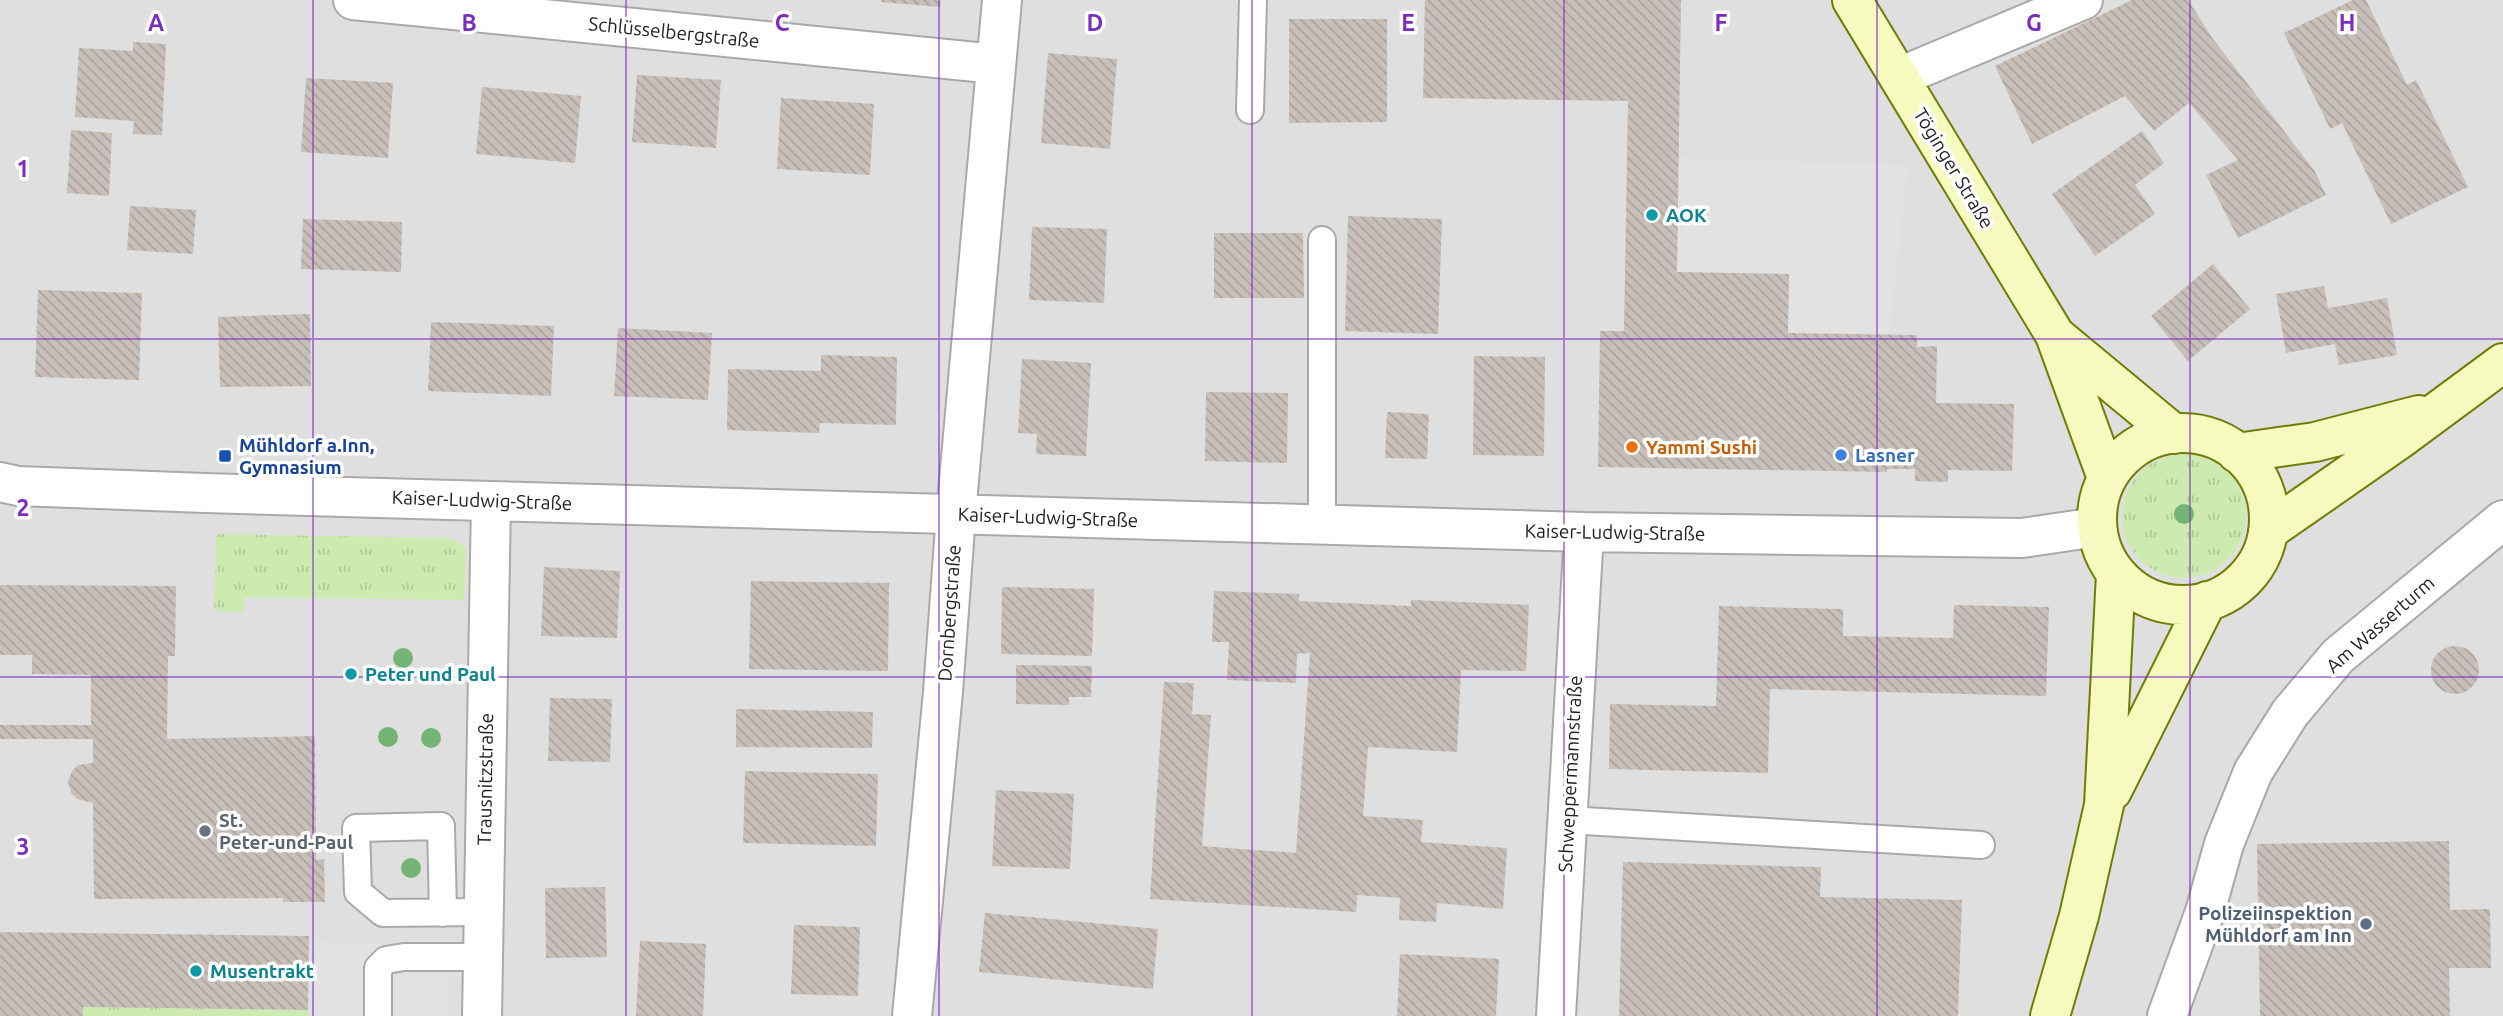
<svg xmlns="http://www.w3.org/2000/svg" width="2503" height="1016" font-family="Ubuntu,sans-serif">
<defs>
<pattern id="grass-tufts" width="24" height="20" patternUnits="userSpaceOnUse" patternTransform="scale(1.75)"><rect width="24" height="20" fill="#cdebb0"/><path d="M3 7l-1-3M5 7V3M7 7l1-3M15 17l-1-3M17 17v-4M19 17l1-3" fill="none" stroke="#b0c997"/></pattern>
<pattern id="building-back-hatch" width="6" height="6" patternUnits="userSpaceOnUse" patternTransform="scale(1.75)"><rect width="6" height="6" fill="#c7bfb8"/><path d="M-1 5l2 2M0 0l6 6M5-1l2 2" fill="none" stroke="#aba49e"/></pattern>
</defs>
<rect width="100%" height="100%" fill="#f2efe9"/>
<path fill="#e0dfdf" d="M0 0H2503V1016H0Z"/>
<path fill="url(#grass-tufts)" d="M2122 516a62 62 0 1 1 124 0a62 62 0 1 1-124 0Z
M216 534 447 538 459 542 466 549 464 600 244 597V612L214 611Z
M83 1007 308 1010V1016H83Z"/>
<path fill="#e2e2e2" d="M1678 158 1908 165 1889 335 1788 333 1789 274 1677 272Z
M316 942 450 946 448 1016H314Z"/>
<path fill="url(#building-back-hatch)" d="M881 0H941L940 7 881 2Z
M1425 0H1681L1677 272 1789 274 1788 333 1917 335V347L1937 346 1936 403 2014 404 2012 471 1948 470V482L1915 481V469H1887V472L1598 467 1600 331H1624L1628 101 1423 98Z
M2132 0H2188L2213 39 2314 170 2326 195 2238 238 2206 175 2238 160 2189 103 2154 131 2125 96 2032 144 1995 66Z
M2353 0H2366L2407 85 2416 80 2468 187 2391 224 2342 123 2330 129 2284 33Z
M1289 19H1387V122L1289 123Z
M133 42 166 44 162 135 133 134 134 121 75 117 79 48 133 51Z
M1048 53 1117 59 1110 149 1041 143Z
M637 75 721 80 716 148 632 142Z
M306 78 393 83 388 158 301 152Z
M482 87 581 96 575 163 476 154Z
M781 98 874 104 870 175 777 169Z
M71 130 112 133 109 196 67 193Z
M2142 131 2164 163 2135 185 2155 214 2095 256 2052 194Z
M130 206 196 210 193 254 127 250Z
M1348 216 1442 219 1438 334 1345 331Z
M303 219 402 222 401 272 301 269Z
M1032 227 1107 229 1104 303 1029 300Z
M1214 233H1303L1304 298H1214Z
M2213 264 2250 309 2188 361 2151 316Z
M2324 286 2328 308 2387 298 2397 355 2339 365 2335 344 2286 353 2276 294Z
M38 290 142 293 139 380 35 377Z
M310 314 311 386 220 387 218 317Z
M431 322 554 326 551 396 428 391Z
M618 328 712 333 708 400 614 396Z
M821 355 897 357 896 425 820 423 819 433 727 430 728 369 821 371Z
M1474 356 1545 357 1544 456 1473 455Z
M1022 359 1091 363 1086 456 1036 454 1037 434 1018 433Z
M1206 392 1288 393 1287 463 1205 461Z
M1387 412 1429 414 1427 459 1385 458Z
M544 567 620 571 617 638 541 636Z
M751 581 889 583 888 671 749 669Z
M0 585 176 586 175 656H168L167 739 315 736 316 860 324 859 325 902H283V898L94 899 93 803 77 799 71 793 68 782 72 771 78 765 93 763V739H0V725H91V675L32 674V655H0Z
M1002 587 1094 589 1092 656 1001 654Z
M1214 591 1299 594V601L1411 606V600L1529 605 1526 671 1461 670 1457 752 1368 747 1363 816 1423 820 1421 842 1507 848 1503 909 1437 903 1436 922 1399 920 1400 898 1357 895 1356 912 1150 899 1164 682 1194 683 1192 714 1211 715 1202 846 1296 853 1310 653 1297 654 1296 683 1227 680 1229 642H1212Z
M1954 605 2049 607 2046 696 1770 689 1768 773 1609 769 1610 704 1716 706 1719 606 1843 609V636L1953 638Z
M2431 670a24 24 0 1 1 48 0a24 24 0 1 1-48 0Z
M1016 665 1092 666 1091 697H1069V705L1016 704Z
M550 698 612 699 610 762 548 761Z
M736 709 873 712 872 748 736 747Z
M745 771 878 774 876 846 743 843Z
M996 790 1074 794 1070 869 992 866Z
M2449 841 2450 910 2490 909 2491 968H2449L2450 1016H2260L2257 844Z
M1623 862 1821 867 1820 897 1962 900 1958 1016H1619Z
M605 887 607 957 546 958 545 888Z
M985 913 1158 929 1153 989 979 972Z
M794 925 860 927 858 996 791 994Z
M0 932 309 936 308 1010 83 1007V1016H0Z
M640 941 706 944 703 1016H636Z
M1400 954 1499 959 1496 1016H1397Z"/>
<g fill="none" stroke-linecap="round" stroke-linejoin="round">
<defs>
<path id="lane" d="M1250 110 1253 0
M1322 240V524
M1568 820 1981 845
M443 913 441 826 356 828 358 892 383 913 483 912
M378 1016V968L386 960 404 957H482"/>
<path id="street" d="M353 0 996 64
M1899 77 2083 0
M0 482 18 486 205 493 1584 532 2022 538 2097 527
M482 1016 491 501
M912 1016 943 692 956 514 1002 0
M1556 1016 1584 532
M2167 1016 2205 912 2224 844 2253 772 2290 713 2338 656 2503 520"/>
<path id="secondary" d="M1852 0 2055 335 2107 478
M2057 337 2174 434
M2097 519a86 86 0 1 1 172 0a86 86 0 1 1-172 0Z
M2237 453 2315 442 2419 415
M2268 531 2400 439 2503 363
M2112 791 2207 601
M2050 1016 2079 916 2104 805 2116 574"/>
</defs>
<use href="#lane" stroke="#a9a9a9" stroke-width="30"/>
<use href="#street" stroke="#a9a9a9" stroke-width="42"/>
<use href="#secondary" stroke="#707d05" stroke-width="42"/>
<use href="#lane" stroke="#fff" stroke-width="26"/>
<use href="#street" stroke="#fff" stroke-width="38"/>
<use href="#secondary" stroke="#f7fabf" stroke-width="38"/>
</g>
<g fill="#74b475">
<circle cx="2184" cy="514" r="10"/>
<circle cx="403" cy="658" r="10"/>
<circle cx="388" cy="737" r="10"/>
<circle cx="431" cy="738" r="10"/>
<circle cx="411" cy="868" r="10"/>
</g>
<path fill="none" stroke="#7b2cbf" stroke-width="2" stroke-opacity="0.55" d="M313 0V1016M626 0V1016M939 0V1016M1252 0V1016M1564 0V1016M1877 0V1016M2190 0V1016M0 339H2503M0 677H2503"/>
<g fill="#0f9aa8" stroke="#fff" stroke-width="2.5">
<circle cx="1652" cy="215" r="7"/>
<circle cx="351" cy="674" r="7"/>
<circle cx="196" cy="971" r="7"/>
</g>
<circle fill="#e8710a" stroke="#fff" stroke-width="2.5" cx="1632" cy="447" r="7"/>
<circle fill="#3f7fe0" stroke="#fff" stroke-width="2.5" cx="1841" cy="455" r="7"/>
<rect fill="#1a4fb4" stroke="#fff" stroke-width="2.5" x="218" y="449" width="14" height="14" rx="3.5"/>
<circle fill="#6b7280" stroke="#fff" stroke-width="2.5" cx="205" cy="831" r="7"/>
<circle fill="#5c6f8a" stroke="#fff" stroke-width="2.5" cx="2366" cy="924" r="7"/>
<g text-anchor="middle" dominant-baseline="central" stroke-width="7" stroke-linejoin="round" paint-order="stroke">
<g font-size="19" fill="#222" stroke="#fff">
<text transform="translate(674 32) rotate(6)">Schlüsselbergstraße</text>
<text transform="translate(1954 168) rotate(59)">Töginger Straße</text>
<text transform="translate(482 500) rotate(2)">Kaiser-Ludwig-Straße</text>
<text transform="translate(1048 517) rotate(2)">Kaiser-Ludwig-Straße</text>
<text transform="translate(1615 532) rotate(1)">Kaiser-Ludwig-Straße</text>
<text transform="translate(949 613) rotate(-86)">Dornbergstraße</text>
<text transform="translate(2380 624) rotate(-41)">Am Wasserturm</text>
<text transform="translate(1570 774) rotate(-87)">Schweppermannstraße</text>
<text transform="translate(485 779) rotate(-89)">Trausnitzstraße</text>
</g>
<g font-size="19" font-weight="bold" fill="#0d838f" stroke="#fff" text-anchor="start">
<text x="1666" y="215">AOK</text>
<text x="365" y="674">Peter und Paul</text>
<text x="210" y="971">Musentrakt</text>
</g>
<g font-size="19" font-weight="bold" fill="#164399" stroke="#fff" text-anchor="start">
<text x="239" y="445">Mühldorf a.Inn,<tspan x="239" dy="22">Gymnasium</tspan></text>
</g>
<g font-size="19" font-weight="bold" fill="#c56008" stroke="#fff" text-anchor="start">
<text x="1646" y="447">Yammi Sushi</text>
</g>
<g font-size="19" font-weight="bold" fill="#366cbe" stroke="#fff" text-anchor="start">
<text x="1855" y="455">Lasner</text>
</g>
<g font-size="19" font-weight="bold" fill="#5b616d" stroke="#fff" text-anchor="start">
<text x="219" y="820">St.<tspan x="219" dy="22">Peter-und-Paul</tspan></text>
</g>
<g font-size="19" font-weight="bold" fill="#4e5e75" stroke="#fff" text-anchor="end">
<text x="2352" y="913">Polizeiinspektion<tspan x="2352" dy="22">Mühldorf am Inn</tspan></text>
</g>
</g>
<g font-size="23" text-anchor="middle" font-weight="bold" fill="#7b2cbf" stroke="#fff" stroke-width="7" stroke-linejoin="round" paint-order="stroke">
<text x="156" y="31">A</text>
<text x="469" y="31">B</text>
<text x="782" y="31">C</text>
<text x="1095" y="31">D</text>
<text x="1408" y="31">E</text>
<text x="1721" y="31">F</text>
<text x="2034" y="31">G</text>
<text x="2347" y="31">H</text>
<text x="23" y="177">1</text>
<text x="23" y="516">2</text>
<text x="23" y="855">3</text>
</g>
</svg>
